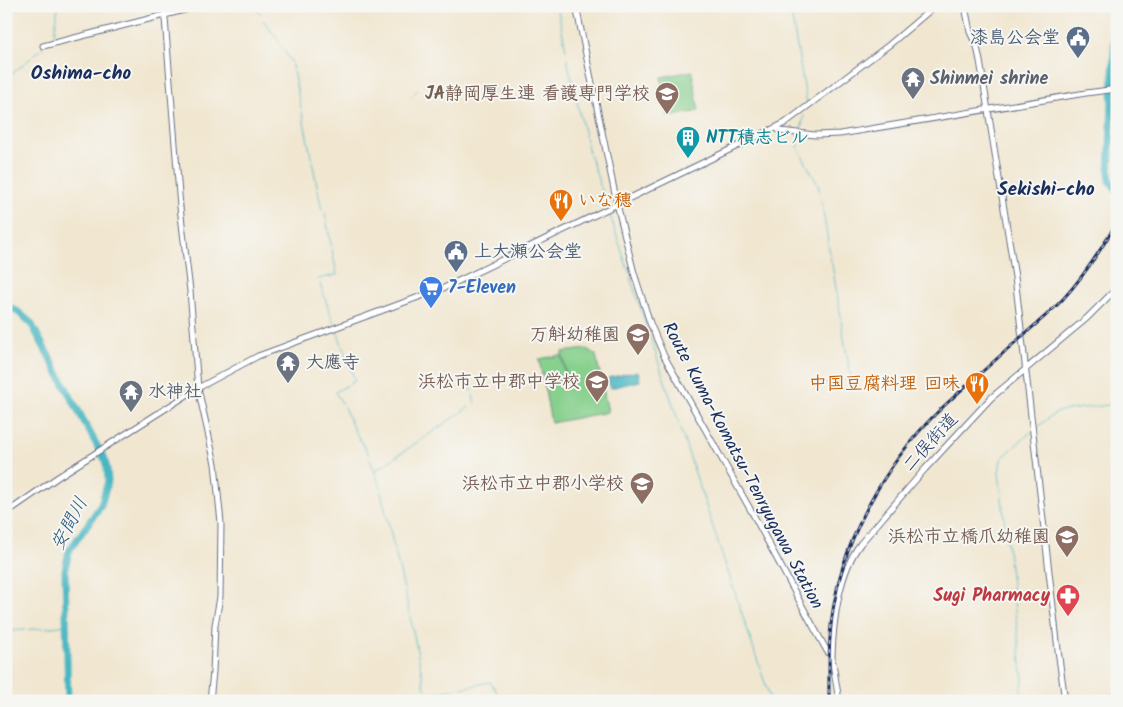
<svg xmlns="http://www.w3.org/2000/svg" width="1123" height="707" font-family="Kalam,'Klee One',sans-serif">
<rect width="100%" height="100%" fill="#f6f6f2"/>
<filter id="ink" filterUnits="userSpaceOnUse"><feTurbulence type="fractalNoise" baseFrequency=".02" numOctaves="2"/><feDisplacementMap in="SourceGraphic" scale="10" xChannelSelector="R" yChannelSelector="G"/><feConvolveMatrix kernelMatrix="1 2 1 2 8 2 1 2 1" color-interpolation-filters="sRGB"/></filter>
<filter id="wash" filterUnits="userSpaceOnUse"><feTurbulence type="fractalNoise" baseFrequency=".0096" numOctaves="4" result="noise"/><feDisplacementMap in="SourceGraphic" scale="20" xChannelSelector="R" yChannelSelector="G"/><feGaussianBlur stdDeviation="1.12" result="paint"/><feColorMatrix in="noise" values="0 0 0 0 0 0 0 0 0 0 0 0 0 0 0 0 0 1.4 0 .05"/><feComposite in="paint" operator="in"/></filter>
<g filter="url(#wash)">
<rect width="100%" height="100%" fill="#f1e7d1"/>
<path fill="#87d08d" stroke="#518076" d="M692 71 699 111 668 117 661 77Z
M587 349 596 355 608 412 551 423 539 359 561 355 566 379 550 382 567 380 562 352Z"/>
<path fill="#49b7c3" stroke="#327390" d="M638 371 640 381 610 388 608 378Z"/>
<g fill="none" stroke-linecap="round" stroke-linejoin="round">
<path stroke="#49b7c3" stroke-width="1" d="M253 6 261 14
M557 6 566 50
M790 6 791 13
M792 18 807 104
M263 20 280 43
M49 42 54 37 58 6
M281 47 291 61 301 108
M34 55 43 48
M567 59 589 153
M6 79 31 58
M411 97 418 90
M302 112 322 210
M801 130 804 116
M800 136 798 148 818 185 820 193
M590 156 607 205
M821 198 831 261
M609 212 629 273
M325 213 337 275
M832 264 841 318
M630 277 679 423
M318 279 336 275
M320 284 334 324
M337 331 355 381 335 392 342 403
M470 384 472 391
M823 384 851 378 841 321
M473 395 475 404
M344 407 353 428 369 455
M680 428 771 701
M1034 430 1051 416 1060 411 1117 404
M370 459 381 488
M375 471 469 407
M381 492 404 589
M405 592 425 689
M6 624 9 628
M46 628 66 625
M12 631 43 628
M462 688 490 682 503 701
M427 695 458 688
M1016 701 1021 691 1023 680 999 472 1001 460 1004 456 1031 432"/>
<path stroke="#49b7c3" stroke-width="7" d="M1116 6 1109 173 1110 181 1117 191
M6 305 17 311 31 323 94 440 105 460 107 469 108 481 101 505 69 551 65 570 68 701"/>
</g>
</g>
<g filter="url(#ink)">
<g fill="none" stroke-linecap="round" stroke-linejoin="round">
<defs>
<path id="secondary" d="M164 6 180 207 190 291 198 388 215 464 221 523 220 597 215 625 213 672 210 701
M576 6 617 204 634 273 650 323 664 356 754 516 807 615 827 651 832 657 839 701
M965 6 970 32 977 47 980 61 1015 277 1058 650 1065 701
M43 46 200 6
M776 128 780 131 815 135 840 134 1086 93 1117 89
M6 513 58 477 198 388 258 356 446 287 785 123 889 45 935 6
M832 656C833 622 839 571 861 543L925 469 991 398 1087 318 1117 288"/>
<path id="primary" d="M1107 701 1117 695"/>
</defs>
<use href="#secondary" stroke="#666f86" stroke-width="7"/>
<use href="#primary" stroke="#666f86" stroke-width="8"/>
<use href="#secondary" stroke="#fff" stroke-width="5"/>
<use href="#primary" stroke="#fff" stroke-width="5.5"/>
<defs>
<path id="rail" d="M829 701C829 667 828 632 835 599 848 528 892 454 945 405 970 382 996 360 1021 337 1035 325 1050 313 1063 299 1084 276 1101 250 1117 222"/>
</defs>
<use href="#rail" stroke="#1b2f5e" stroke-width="3"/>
<use href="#rail" stroke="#f6f6f2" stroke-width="1" stroke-dasharray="4" stroke-linecap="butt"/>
</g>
</g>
<defs>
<symbol id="civic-pin" viewBox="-11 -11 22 30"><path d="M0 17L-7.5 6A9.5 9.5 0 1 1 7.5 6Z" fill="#5c6f8a" stroke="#f6f6f2"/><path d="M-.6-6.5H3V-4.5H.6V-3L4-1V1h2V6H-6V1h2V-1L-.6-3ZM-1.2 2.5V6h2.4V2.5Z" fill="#fff"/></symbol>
<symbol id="temple-pin" viewBox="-11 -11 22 30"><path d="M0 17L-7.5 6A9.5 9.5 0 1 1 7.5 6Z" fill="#6b7280" stroke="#f6f6f2"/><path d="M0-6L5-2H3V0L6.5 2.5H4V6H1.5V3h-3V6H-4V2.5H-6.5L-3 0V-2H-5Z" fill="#fff"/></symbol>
<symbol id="university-pin" viewBox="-11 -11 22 30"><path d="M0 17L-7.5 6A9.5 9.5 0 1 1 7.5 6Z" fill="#8d6e63" stroke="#f6f6f2"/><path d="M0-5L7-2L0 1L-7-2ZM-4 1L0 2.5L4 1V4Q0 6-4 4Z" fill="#fff"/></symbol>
<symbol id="building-pin" viewBox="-11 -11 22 30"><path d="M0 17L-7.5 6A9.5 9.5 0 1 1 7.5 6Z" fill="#0f9aa8" stroke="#f6f6f2"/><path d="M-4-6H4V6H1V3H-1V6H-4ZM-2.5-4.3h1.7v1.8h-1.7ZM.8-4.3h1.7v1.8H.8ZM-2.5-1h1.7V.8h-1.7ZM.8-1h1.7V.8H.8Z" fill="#fff"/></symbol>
<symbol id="restaurant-pin" viewBox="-11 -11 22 30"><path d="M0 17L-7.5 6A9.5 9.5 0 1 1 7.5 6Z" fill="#e8710a" stroke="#f6f6f2"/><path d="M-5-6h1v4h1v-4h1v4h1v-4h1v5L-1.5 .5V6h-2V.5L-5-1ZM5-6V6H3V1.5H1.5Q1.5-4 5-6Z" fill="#fff"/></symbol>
<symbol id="supermarket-pin" viewBox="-11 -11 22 30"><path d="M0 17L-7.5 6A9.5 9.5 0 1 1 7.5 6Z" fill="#3f7fe0" stroke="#f6f6f2"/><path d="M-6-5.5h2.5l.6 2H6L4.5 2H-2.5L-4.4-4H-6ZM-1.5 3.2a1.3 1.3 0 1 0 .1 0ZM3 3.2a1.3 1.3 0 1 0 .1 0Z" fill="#fff"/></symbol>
<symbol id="school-pin" viewBox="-11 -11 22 30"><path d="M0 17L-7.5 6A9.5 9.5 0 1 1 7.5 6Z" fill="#8d6e63" stroke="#f6f6f2"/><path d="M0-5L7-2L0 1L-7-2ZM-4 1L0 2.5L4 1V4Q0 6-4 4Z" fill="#fff"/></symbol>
<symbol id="pharmacy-pin" viewBox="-11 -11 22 30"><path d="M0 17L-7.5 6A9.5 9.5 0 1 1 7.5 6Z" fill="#e0444e" stroke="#f6f6f2"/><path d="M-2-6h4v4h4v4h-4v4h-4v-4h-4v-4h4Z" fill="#fff"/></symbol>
</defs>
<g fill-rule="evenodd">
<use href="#civic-pin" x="1064" y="24" width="28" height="38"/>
<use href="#temple-pin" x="899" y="65" width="28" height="38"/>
<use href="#university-pin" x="653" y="80" width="28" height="38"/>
<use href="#building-pin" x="674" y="124" width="28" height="38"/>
<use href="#restaurant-pin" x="547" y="187" width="28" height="38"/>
<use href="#civic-pin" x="442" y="238" width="28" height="38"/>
<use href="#supermarket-pin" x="417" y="274" width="28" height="38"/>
<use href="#school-pin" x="624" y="321" width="28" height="38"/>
<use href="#temple-pin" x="274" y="349" width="28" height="38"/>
<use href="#school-pin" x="583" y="368" width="28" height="38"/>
<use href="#restaurant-pin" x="963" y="370" width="28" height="38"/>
<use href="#temple-pin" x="117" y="378" width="28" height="38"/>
<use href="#school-pin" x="628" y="470" width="28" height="38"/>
<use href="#school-pin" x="1053" y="523" width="28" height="38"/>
<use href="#pharmacy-pin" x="1054" y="582" width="28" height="38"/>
</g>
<g text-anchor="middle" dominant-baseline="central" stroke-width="4" stroke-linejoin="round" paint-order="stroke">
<g font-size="18" font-weight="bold" fill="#4e5e75" stroke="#f6f6f2" text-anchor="end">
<text x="1060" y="38">漆島公会堂</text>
<text x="474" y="252" text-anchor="start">上大瀬公会堂</text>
</g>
<g font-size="18" font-weight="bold" fill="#5b616d" stroke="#f6f6f2" text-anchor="start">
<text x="930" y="79">Shinmei shrine</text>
<text x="306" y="363">大應寺</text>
<text x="148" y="392">水神社</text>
</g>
<g font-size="18" font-weight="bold" fill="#785e54" stroke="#f6f6f2" text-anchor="end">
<text x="650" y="94">JA静岡厚生連 看護専門学校</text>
<text x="620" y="335">万斛幼稚園</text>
<text x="580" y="382">浜松市立中郡中学校</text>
<text x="624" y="484">浜松市立中郡小学校</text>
<text x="1050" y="537">浜松市立橋爪幼稚園</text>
</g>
<g font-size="18" font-weight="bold" fill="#0d838f" stroke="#f6f6f2" text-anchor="start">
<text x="706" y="138">NTT積志ビル</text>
</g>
<g font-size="18" font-weight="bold" fill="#c56008" stroke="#f6f6f2" text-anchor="start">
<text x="578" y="201">いな穂</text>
<text x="960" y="384" text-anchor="end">中国豆腐料理 回味</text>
</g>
<g font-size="18" font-weight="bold" fill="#366cbe" stroke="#f6f6f2" text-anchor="start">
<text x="448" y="288">7-Eleven</text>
</g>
<g font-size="18" fill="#1b2f5e" stroke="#f6f6f2">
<text transform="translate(931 443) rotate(-48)">二俣街道</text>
<text transform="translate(742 466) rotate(62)">Route Kuma-Komatsu-Tenryugawa Station</text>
</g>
<g font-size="18" font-weight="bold" fill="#be3a42" stroke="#f6f6f2" text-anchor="end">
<text x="1050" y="596">Sugi Pharmacy</text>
</g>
<g font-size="19" font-weight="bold" fill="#1b2f5e" stroke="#f6f6f2">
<text x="81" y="74">Oshima-cho</text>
<text x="1046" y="190">Sekishi-cho</text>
</g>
<g font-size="19" font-style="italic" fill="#29587c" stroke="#f6f6f2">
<text transform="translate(70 524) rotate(-62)">安間川</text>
</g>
</g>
<rect width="1123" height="707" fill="none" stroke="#f6f6f2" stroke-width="25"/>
</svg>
